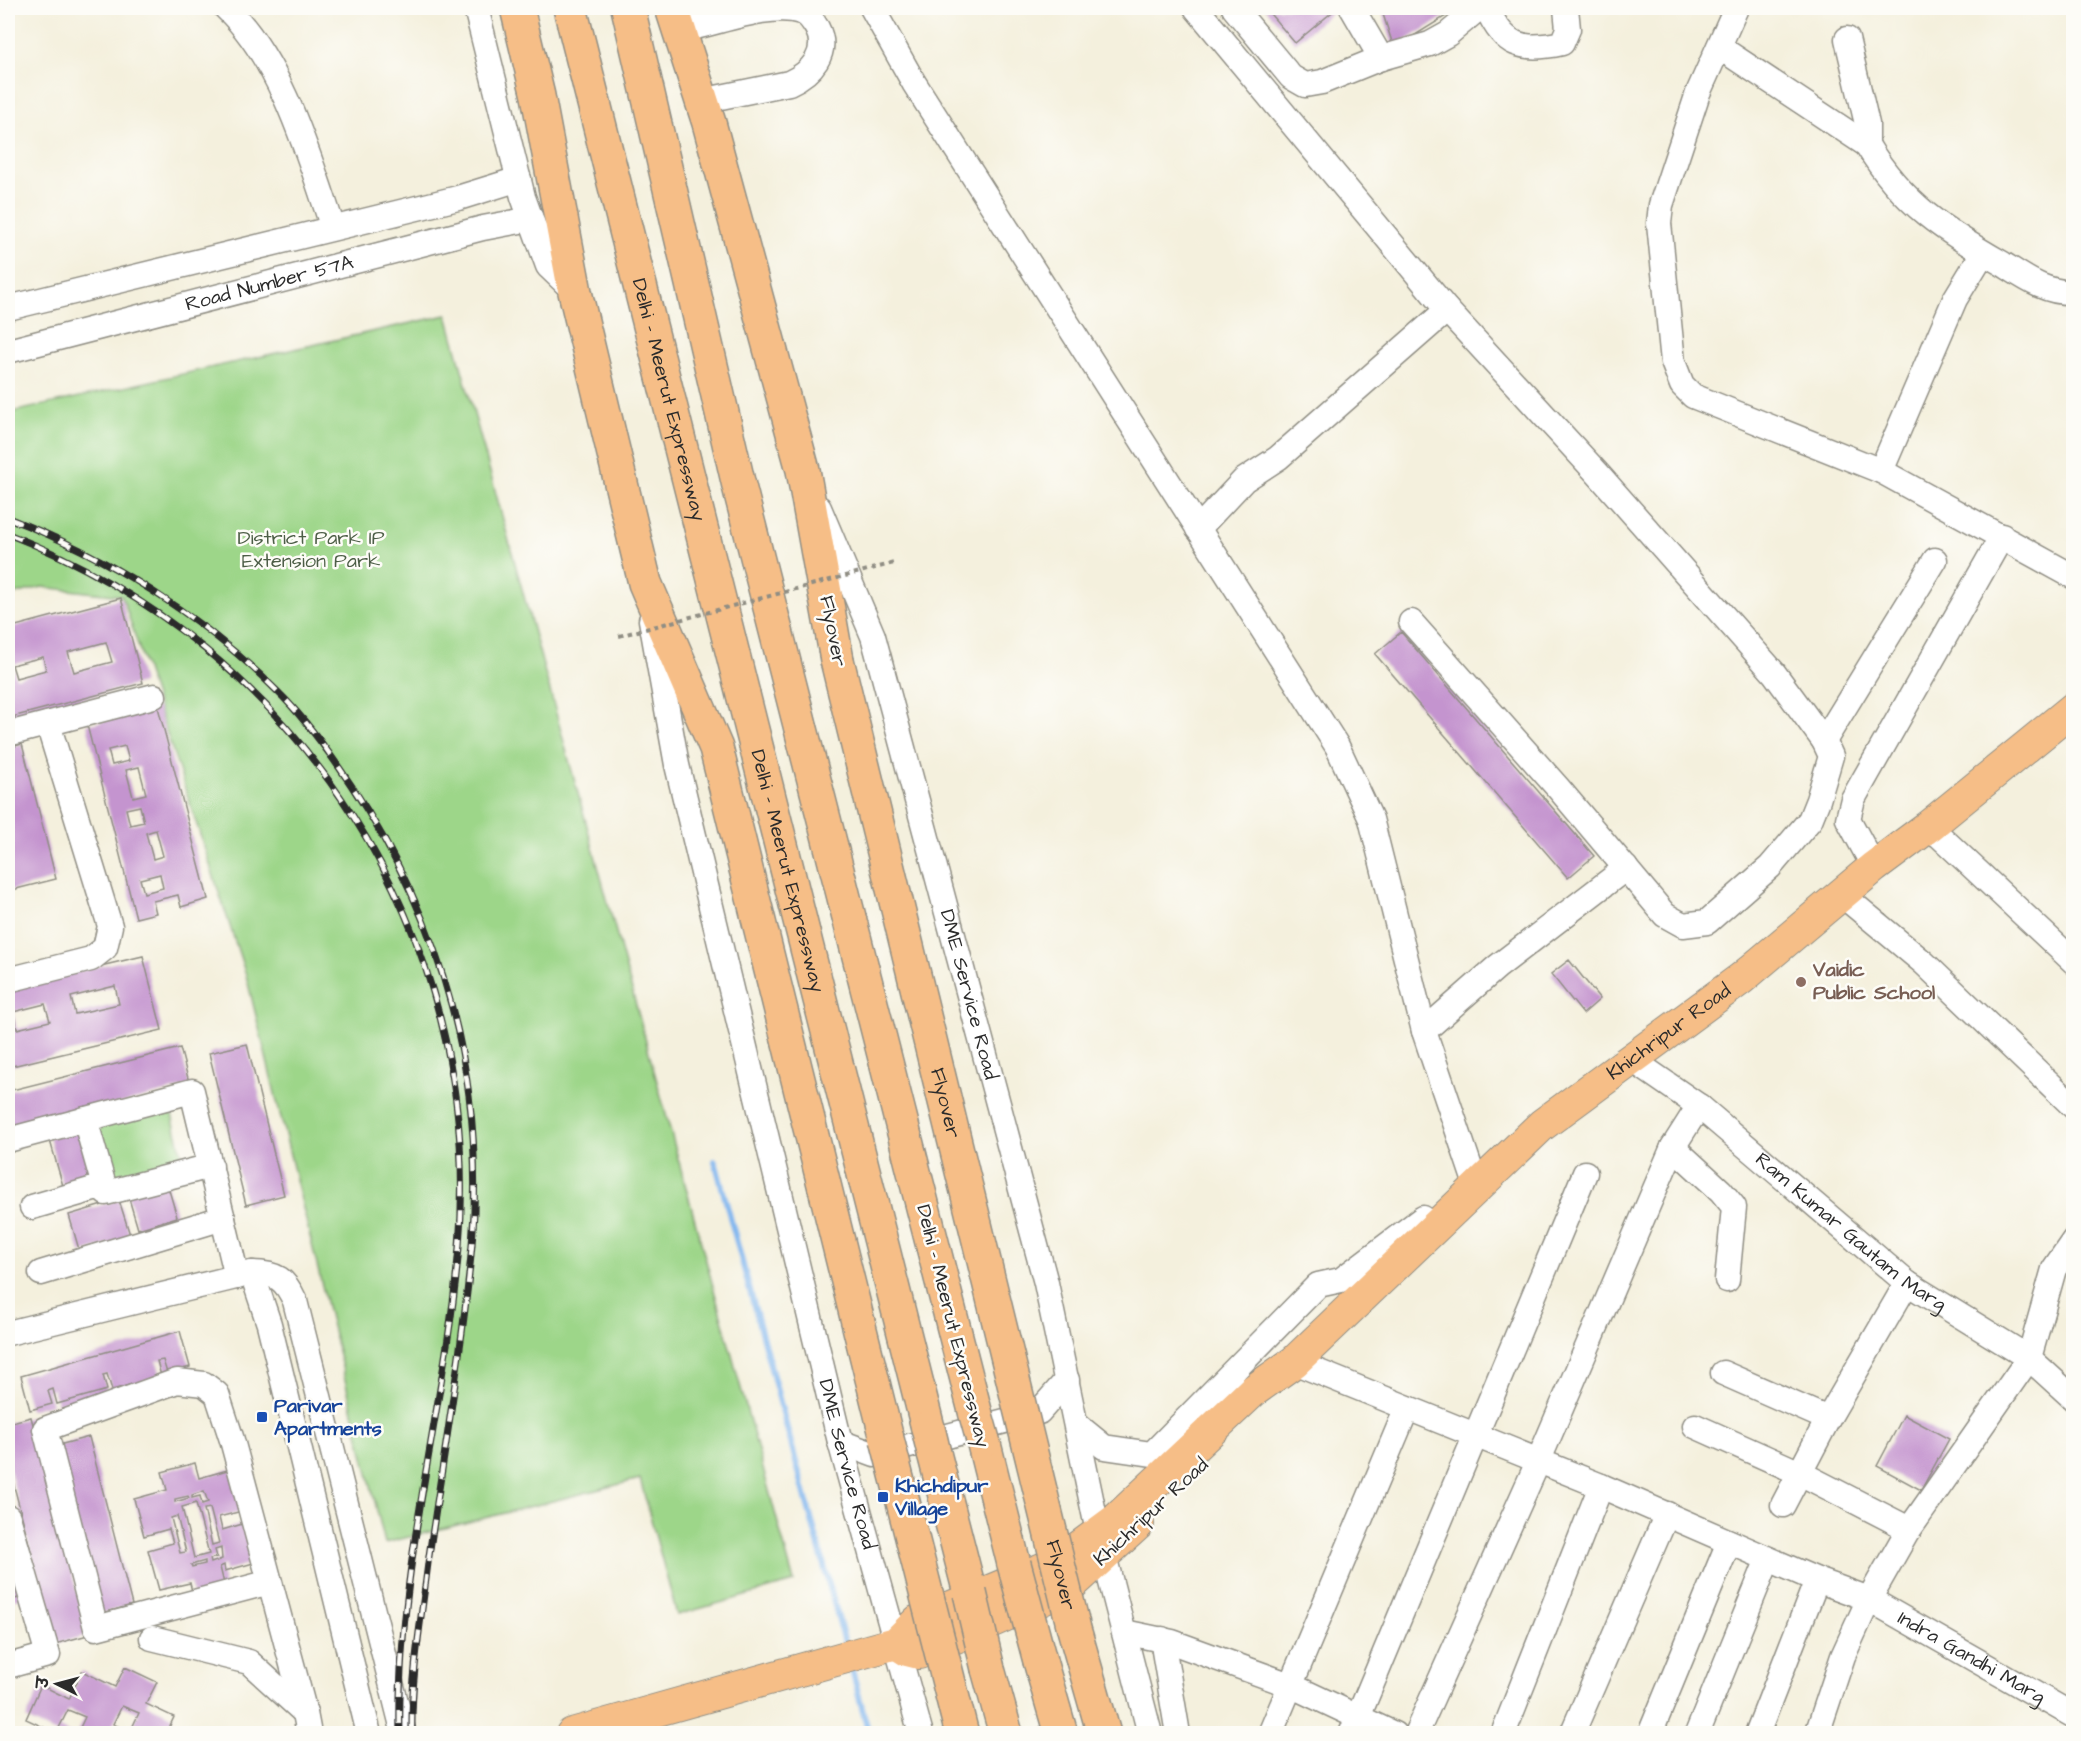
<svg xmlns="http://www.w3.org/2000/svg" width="2081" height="1741" font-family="'Architects Daughter','Playpen Sans Deva',sans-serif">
<rect width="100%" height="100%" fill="#fdfcf7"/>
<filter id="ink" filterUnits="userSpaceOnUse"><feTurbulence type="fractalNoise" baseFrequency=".0167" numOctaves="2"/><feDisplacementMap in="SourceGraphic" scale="12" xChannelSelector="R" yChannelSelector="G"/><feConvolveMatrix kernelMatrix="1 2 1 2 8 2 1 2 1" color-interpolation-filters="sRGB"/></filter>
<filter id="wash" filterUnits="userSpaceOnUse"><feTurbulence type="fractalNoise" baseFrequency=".008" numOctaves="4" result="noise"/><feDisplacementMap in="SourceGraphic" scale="24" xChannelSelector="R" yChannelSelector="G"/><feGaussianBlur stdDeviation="1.35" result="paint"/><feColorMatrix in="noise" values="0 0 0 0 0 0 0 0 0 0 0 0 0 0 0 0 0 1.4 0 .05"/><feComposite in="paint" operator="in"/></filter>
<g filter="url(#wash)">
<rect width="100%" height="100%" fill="#f4f0dd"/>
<path fill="#9dd689" stroke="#64805a" stroke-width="1.5" d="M447 315 794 1582 677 1615 640 1479 385 1543 246 975 122 596 42 587 8 596V413Z
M165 1107 171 1111 182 1155 179 1162 118 1180 111 1175 99 1132 105 1123Z"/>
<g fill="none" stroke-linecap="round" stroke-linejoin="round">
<path stroke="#7fb5ee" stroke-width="6" d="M715 1161 846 1647
M851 1666 869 1734"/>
</g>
<g id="blocks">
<path fill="#c494cf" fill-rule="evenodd" d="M1265 8H1337L1295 43Z
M1381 8H1444L1446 16 1394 48Z
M121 598 143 683 8 718V628ZM106 642 112 662 74 672 68 652ZM43 657 46 670 16 678 12 665Z
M1401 632 1594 856 1568 878 1375 654Z
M158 707 208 899 181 907 178 895 153 901 156 913 136 918 87 725ZM125 746 129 761 112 765 108 750ZM139 767 146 794 133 797 126 770ZM140 806 144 822 130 825 126 809ZM156 830 163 856 153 859 146 833ZM160 874 163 888 144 893 140 879Z
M22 744 56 879 8 891V748Z
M143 956 162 1030 8 1067V988ZM115 986 119 1004 75 1014 71 997ZM45 1004 50 1021 17 1029 13 1012Z
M1569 960 1600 999 1583 1014 1551 974Z
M247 1044 284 1195 246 1205 209 1053Z
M180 1048 190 1086 8 1132V1091Z
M82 1127 98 1183 65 1193 49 1137Z
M166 1180 177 1217 138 1229 127 1192Z
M119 1200 131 1238 80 1253 69 1215Z
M180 1331 190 1367 167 1373 163 1360 157 1361 161 1376 112 1390 107 1374 103 1375 107 1390 57 1404 53 1389 48 1391 52 1404 30 1410 21 1376Z
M1904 1415 1949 1439 1921 1490 1877 1466Z
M31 1417 88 1635 55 1644 8 1463V1423Z
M89 1437 132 1605 99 1614 55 1446Z
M195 1463 199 1478 231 1469 242 1511 219 1517 222 1530 246 1523 257 1562 225 1571 224 1565 220 1567 226 1592 194 1600 190 1583 159 1590 148 1550 173 1543 169 1529 144 1536 134 1499 167 1490 162 1472ZM204 1491 208 1502 202 1504 200 1496 192 1498V1495ZM188 1496 189 1498 175 1502V1499ZM196 1503 209 1554 194 1558 182 1507ZM210 1508 219 1543 212 1545 204 1509ZM177 1516 186 1552 180 1553 171 1518ZM221 1548 222 1559 211 1563 210 1559 217 1557 215 1550ZM205 1561V1564L192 1567 191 1565Z
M18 1581 22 1597 8 1601V1584Z
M125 1667 157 1682 146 1704 174 1717 166 1734H77L85 1717 68 1710 59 1728 71 1734H58L26 1719 41 1685 69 1699 82 1671 115 1687ZM122 1706 139 1713 130 1732 113 1724Z"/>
</g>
</g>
<g filter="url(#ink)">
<use href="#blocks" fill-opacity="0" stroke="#908e84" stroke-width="1.5"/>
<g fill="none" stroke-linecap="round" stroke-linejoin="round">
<defs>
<g id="minor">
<path d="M226 8C282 61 309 157 333 228"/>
<path d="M476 8 523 197 548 266 575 292"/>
<path d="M872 8 914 83 1337 746 1371 819 1424 1031 1477 1188"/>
<path d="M1196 8 1447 310 1598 474 1774 673 1824 741 1831 756 1818 800 1810 820 1770 867 1707 922 1683 925 1665 915 1559 789 1411 622"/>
<path d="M1234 8 1291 77 1305 85 1322 82 1381 58 1430 44 1448 34 1479 8"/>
<path d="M1352 8 1381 58"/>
<path d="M1487 8C1503 46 1522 52 1562 43L1568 29 1566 8"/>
<path d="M1736 8 1698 93 1661 205 1659 223 1673 362 1682 385 1693 396 1881 471 2074 577"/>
<path d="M695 27C723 21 773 2 801 12 809 14 813 22 817 28 830 53 811 73 789 83L706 100"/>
<path d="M1847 39 1867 124V145"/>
<path d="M1719 47 1867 145C1903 205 1944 230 2003 264 2025 278 2047 294 2074 292"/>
<path d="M8 308 458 198 519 179"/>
<path id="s1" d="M8 351 483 228 531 219"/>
<path d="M1881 471 1955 299 1983 253"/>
<path id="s2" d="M819 508 873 636 1046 1283 1098 1532 1150 1734"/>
<path d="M1198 529 1244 480 1278 458 1447 310"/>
<path id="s3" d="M651 620 677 765 840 1442 921 1734"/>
<path d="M8 734 154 696"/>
<path d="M1824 741 1935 560"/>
<path d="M1929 826 2074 962"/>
<path d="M1874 867 1848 819 1853 799 2002 536"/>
<path d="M1841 894 1924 963 2074 1107"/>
<path d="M8 980 91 959 105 948 110 926 48 724"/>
<path d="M1424 1031 1497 967 1626 868"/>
<path id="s4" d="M1631 1059 1699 1106 1907 1283 2029 1358 2074 1399"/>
<path d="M85 1119 106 1193 211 1166"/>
<path d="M8 1140 192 1091 237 1277"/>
<path d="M1673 1147 1721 1191 1734 1207 1727 1280"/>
<path d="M32 1207 104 1186"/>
<path d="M41 1273 223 1218"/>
<path d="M252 1273 269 1324 369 1734"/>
<path d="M8 1333 252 1273C277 1273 285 1279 295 1301L404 1734"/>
<path id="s5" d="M1294 1362 1601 1486 1817 1580 1869 1599 2074 1716"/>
<path d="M1723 1373 1828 1419"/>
<path d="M1077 1425 1104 1447 1152 1454 1318 1285 1341 1280 1423 1218"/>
<path d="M1695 1426 1800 1473 1909 1529"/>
<path d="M840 1442 875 1455 1039 1412 1067 1380"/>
<path d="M1783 1505 1828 1419 1907 1283"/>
<path d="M8 1517 48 1655 8 1666"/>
<path d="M270 1582 96 1628 45 1429 177 1381 204 1384 217 1394 232 1440 305 1713 309 1734"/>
<path d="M1124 1632 1172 1642 1290 1685 1394 1734"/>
<path d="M152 1638 249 1662 305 1713"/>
<path d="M1162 1639 1178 1734"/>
<path d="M1270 1734 1407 1408"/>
<path d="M1351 1734 1585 1173"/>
<path d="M1416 1734 1538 1462 1673 1147 1699 1106"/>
<path d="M1503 1734 1601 1486"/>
<path d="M1572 1734 1667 1514"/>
<path d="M1650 1734 1729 1542"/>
<path d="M1697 1734 1768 1559"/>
<path d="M1757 1734 1817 1580"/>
<path d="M1817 1734 1843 1656 1869 1599 1906 1534 2029 1358 2054 1269 2074 1240"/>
</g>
<g id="major">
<path d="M896 1643 907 1650 919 1653 1068 1588 1138 1524"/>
<path id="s6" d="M572 1734 896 1643 918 1621 1059 1562 1117 1519 1253 1391 1294 1362 1542 1125 1742 978 1874 867 1929 826 2074 708"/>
</g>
<g id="highway">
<path d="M517 8 538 96 575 292 645 583 716 748 887 1439"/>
<path id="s7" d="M570 8 928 1428"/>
<path d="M628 8 739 486 976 1415"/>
<path d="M672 8 709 123 803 470 837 660"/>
<path d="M983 1440 1014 1564"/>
<path d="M934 1453 970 1593"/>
<path d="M1040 1661 1061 1734"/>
<path d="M988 1669 1006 1734"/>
</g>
</defs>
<use href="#minor" stroke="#908e84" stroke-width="27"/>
<use href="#major" stroke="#908e84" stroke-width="34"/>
<use href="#highway" stroke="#908e84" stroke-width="36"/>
<use href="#minor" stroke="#fff" stroke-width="24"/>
<use href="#major" stroke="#f6be87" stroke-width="32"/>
<use href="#highway" stroke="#f6be87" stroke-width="33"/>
<defs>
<path id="rail" d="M8 518C107 556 201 615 276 690 305 718 329 752 351 785 443 923 486 1080 472 1245 462 1352 443 1458 428 1563 421 1621 411 1676 412 1734
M8 534C299 647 485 933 459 1247 445 1409 396 1570 400 1734"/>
</defs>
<use href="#rail" stroke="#2b2b2b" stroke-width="7"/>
<use href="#rail" stroke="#fdfcf7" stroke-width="4.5" stroke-dasharray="14" stroke-linecap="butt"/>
<defs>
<g id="highway-bridge">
<path id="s8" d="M837 660 1074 1629 1104 1734"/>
<path d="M976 1415 983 1440"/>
<path d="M928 1428 934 1453"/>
<path d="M887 1439 962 1734"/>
<path d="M1014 1564 1040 1661"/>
<path d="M970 1593 988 1669"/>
</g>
</defs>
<use href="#highway-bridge" stroke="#908e84" stroke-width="36" stroke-linecap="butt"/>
<path stroke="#908e84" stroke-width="4" stroke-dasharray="4.5 4.5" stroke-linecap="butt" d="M619 636 894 563"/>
<use href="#highway-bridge" stroke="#f6be87" stroke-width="33"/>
</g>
</g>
<circle fill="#8d6e63" stroke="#fdfcf7" stroke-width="2" cx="1801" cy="982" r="6"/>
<g fill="#1a4fb4" stroke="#fdfcf7" stroke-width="2">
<rect x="256" y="1411" width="12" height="12" rx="3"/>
<rect x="877" y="1491" width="12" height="12" rx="3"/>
</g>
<g text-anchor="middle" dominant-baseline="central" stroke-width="5" stroke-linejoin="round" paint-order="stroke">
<g font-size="20" fill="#2b2b2b" stroke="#fdfcf7">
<text stroke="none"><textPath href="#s1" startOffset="270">Road Number 57A</textPath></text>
<text stroke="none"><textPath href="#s7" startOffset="404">Delhi - Meerut Expressway</textPath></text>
<text transform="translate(833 631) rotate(79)">Flyover</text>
<text stroke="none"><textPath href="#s7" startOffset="890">Delhi - Meerut Expressway</textPath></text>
<text stroke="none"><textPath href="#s2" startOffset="510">DME Service Road</textPath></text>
<text stroke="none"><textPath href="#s6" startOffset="1330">Khichripur Road</textPath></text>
<text stroke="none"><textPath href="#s8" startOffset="456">Flyover</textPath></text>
<text stroke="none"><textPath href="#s4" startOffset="280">Ram Kumar Gautam Marg</textPath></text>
<text transform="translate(953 1326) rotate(76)">Delhi - Meerut Expressway</text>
<text stroke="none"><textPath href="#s3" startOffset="867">DME Service Road</textPath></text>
<text transform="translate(1151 1512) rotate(-43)">Khichripur Road</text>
<text stroke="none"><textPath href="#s8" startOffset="942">Flyover</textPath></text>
<text stroke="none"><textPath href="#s5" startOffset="740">Indra Gandhi Marg</textPath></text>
</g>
<g font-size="20" fill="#4d5e47" stroke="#fdfcf7">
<text x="311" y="538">District Park IP<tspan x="311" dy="23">Extension Park</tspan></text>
</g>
<g font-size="20" font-weight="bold" fill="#785e54" stroke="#fdfcf7" text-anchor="start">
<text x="1813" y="970">Vaidic<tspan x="1813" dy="23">Public School</tspan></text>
</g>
<g font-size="20" font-weight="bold" fill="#164399" stroke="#fdfcf7" text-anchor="start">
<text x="274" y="1406">Parivar<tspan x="274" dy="23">Apartments</tspan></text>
<text x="895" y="1486">Khichdipur<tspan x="895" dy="23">Village</tspan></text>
</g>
</g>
<rect width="2081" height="1741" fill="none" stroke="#fdfcf7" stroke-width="30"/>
<g transform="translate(57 1684) rotate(276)" stroke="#fdfcf7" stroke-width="4.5" paint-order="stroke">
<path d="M0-4.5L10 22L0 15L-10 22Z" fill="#2b2b2b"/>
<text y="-9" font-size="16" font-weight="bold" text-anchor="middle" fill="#2b2b2b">उ</text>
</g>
</svg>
